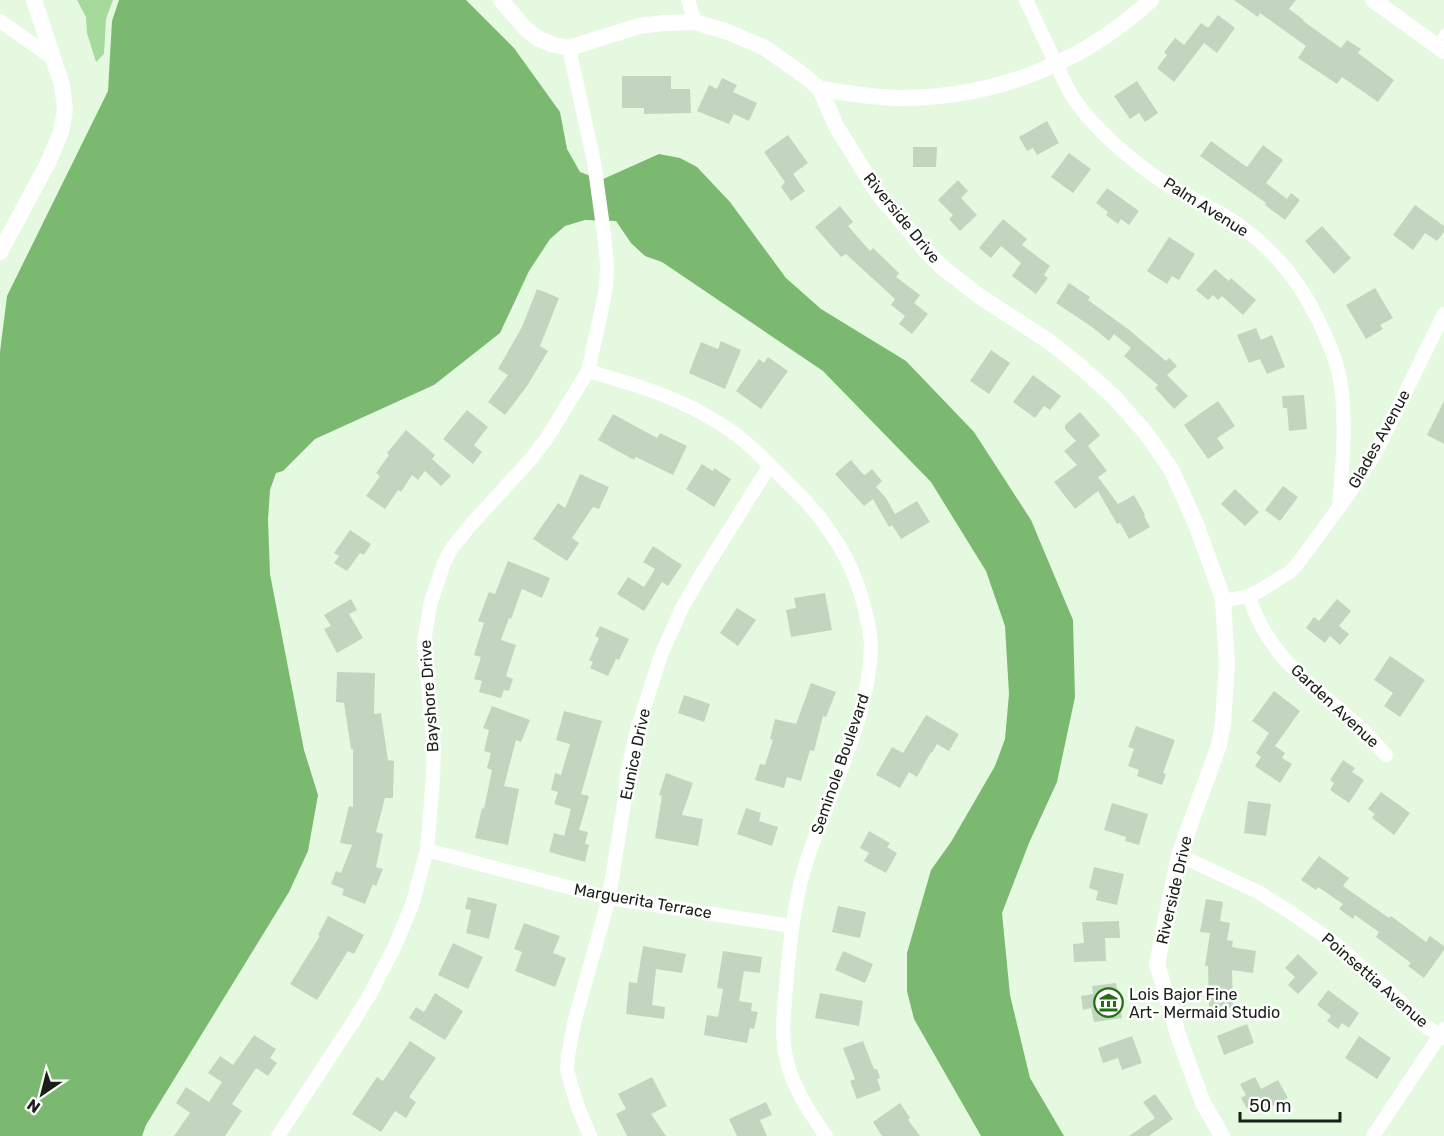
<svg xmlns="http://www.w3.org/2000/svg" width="1444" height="1136" font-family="Rubik,sans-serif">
<rect width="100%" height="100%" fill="#e5f9e1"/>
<path fill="#a5da9c" d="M77 0H113L106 19 104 54 96 62 87 33 86 17Z"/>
<path fill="#7ab96f" d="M119 0H466L514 48 560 112 567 149 580 172 601 180 659 154 680 158 697 167 730 202 786 278 821 309 906 361 974 432 1031 520 1073 620 1075 697 1057 782 1029 843 1002 913 1010 995 1030 1078 1064 1136H981L914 1019 907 991V953L931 870 951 842 995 766 1005 739 1009 694 1005 626 986 571 931 482 823 371 662 262 645 256 631 243 616 221 585 220 565 226 550 239 529 271 500 333 434 385 315 439 283 471 276 473 270 490 268 520 270 574 304 750 318 795 308 851 289 892 146 1125 142 1136H0V352L7 296 108 91 112 21Z"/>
<path fill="#c2d6bf" d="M1234 0H1296L1289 9 1304 20 1303 21 1341 48 1347 40 1361 49 1358 53 1394 80 1378 102 1342 77 1337 84 1298 58 1306 46 1260 13 1258 17Z
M1218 15 1235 28 1217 53 1204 43 1174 82 1157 68 1167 55 1164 52 1175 38 1184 45 1201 23 1208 28Z
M622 76H671V89H690L691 113 644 114V108H622Z
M722 78 737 85 733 92 757 103 749 121 734 114 729 124 697 111 709 85 717 89Z
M1137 81 1158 113 1145 122 1139 113 1130 119 1114 96Z
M1047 121 1059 143 1037 155 1033 148 1027 151 1019 137Z
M788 135 808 163 793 174 805 191 791 201 781 187 785 182 764 152Z
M1211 141 1247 167 1263 145 1283 160 1266 183 1287 199 1291 193 1300 200 1285 220 1265 205 1266 203 1200 156Z
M913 147H937L936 167H913Z
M1069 153 1091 169 1073 193 1051 177Z
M958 180 968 191 961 198 977 215 960 231 949 219 953 215 938 200Z
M1107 188 1139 211 1129 225 1121 219 1118 224 1106 215 1108 212 1096 203Z
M1415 205 1444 226V232L1437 241 1425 233 1413 250 1393 235Z
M840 206 853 222 848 226 870 251 873 248 899 273 896 277 920 295 914 303 928 314 912 334 899 324 905 316 891 305 895 299 846 254 841 257 815 227Z
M1003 219 1027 239 1022 245 1050 266 1044 275 1048 278 1036 294 1012 276 1021 263 1001 246 991 258 979 248Z
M1322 226 1351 258 1334 274 1305 241Z
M1169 237 1195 254 1179 280 1172 276 1167 284 1147 271Z
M1215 269 1229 281 1231 278 1256 300 1243 315 1222 296 1218 300 1213 295 1208 300 1196 290Z
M1069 283 1090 297 1088 300 1128 329 1166 361 1169 358 1177 366 1167 375 1188 396 1174 409 1155 388 1158 385 1124 356 1131 348 1114 334 1109 341 1092 327 1056 303Z
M1375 288 1393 318 1380 325 1383 329 1366 339 1346 305Z
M537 289 559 298 540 346 548 351 527 386 505 415 488 402 508 375 498 369 522 327Z
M1256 328 1261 340 1272 335 1285 367 1267 374 1260 359 1249 363 1237 335Z
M721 341 741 350 725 389 689 373 701 342 718 349Z
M991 350 1010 363 989 394 970 381Z
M768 357 788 371 761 409 736 391 759 359 764 363Z
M1033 375 1061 396 1050 410 1044 406 1035 418 1013 402Z
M1304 395 1307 429 1289 431 1287 408H1283L1282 396Z
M1218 401 1235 426 1217 438 1224 448 1208 459 1184 425Z
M1444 401V444L1427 435Z
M467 410 488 427 474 445 482 452 473 464 443 439Z
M1080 412 1100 435 1088 446 1107 471 1098 477 1118 504 1134 495 1145 515 1144 516 1150 527 1129 539 1120 523 1117 524 1098 491 1075 509 1054 482 1077 465 1064 451 1076 441 1065 429V425Z
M613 414 657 438 660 433 687 446 673 475 636 457 634 460 598 440Z
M406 430 435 455 432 459 451 476 441 486 425 471 418 480 412 475 401 492 398 490 385 509 366 496 380 476 376 473 389 455 387 453Z
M851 460 862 473 865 475 872 469 882 481 876 487 886 498 895 514 917 501 930 522 901 539 892 525 889 527 873 499 864 506 835 474Z
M702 464 713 471 714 468 731 479 714 507 686 489Z
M580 474 609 487 599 509 593 507 572 538 579 543 567 561 533 539 558 503 565 508Z
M1283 486 1298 497 1280 521 1265 510Z
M1235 489 1259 512 1245 526 1221 504Z
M350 530 371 544 364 555 360 553 347 571 334 563 339 556 334 553Z
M653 546 682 565 668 586 662 582 644 611 617 594 628 577 644 587 655 569 643 562Z
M508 561 550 578 542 598 522 589 511 619 509 618 501 640 516 645 506 676 513 679 509 691 504 690 501 698 479 692 482 681 474 679 481 657 474 655 484 623 478 621 489 592 495 594Z
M825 593 832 630 791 637 786 610 796 608 794 598Z
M351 599 357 610 349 614 363 638 337 653 324 629 331 626 324 615Z
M1337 599 1351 611 1339 626 1349 634 1340 645 1330 636 1325 643 1306 628 1314 617 1319 621Z
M737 608 756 620 738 646 720 633Z
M600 626 629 639 619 660 616 659 608 676 590 668 593 662 589 660 599 638 595 636Z
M1390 656 1425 680 1400 717 1384 706 1393 693 1374 680Z
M337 672 375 673 374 714 381 713 388 760 394 761 393 798H385L376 832 383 834 376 867 383 869 376 886 373 884 365 904 342 895 344 889 331 884 336 871 341 873 352 845 340 843 349 806 353 807V749H351L344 703 336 702Z
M811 683 836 692 826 717 823 716 814 751 810 750 801 781 787 777 784 788 755 780 760 764 765 765 773 740 770 739 775 719 796 724Z
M1274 691 1300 711 1275 746 1285 753 1282 758 1292 764 1280 783 1255 766 1261 757 1256 753 1269 733 1252 721Z
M684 695 710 704 704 722 678 713Z
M492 706 530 720 521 742 516 740 504 786 519 789 508 845 475 838 482 808 484 809 492 770 487 768 491 753 484 751 489 730 483 728Z
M564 711 602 721 581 794 589 796 579 830 588 832 585 844 589 845 585 862 549 852 554 833 564 836 571 809 554 804 558 792 551 790 555 773 561 775 570 744 556 740Z
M926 715 959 734 949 751 937 744 932 753 931 752 917 777 909 772 900 788 876 775 892 747 903 753Z
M1136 726 1175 740 1163 773 1166 774 1162 785 1137 776 1139 770 1128 766 1134 749 1128 747Z
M1343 760 1355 768 1352 772 1364 780 1349 803 1330 790 1334 783 1330 780Z
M666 773 693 783 682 815 703 819 698 846 655 838 662 796 659 795Z
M1381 792 1410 813 1394 835 1372 818 1375 814 1368 809Z
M1248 801 1271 804 1266 836 1244 833Z
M1112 803 1148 814 1139 845 1125 841 1126 837 1104 830Z
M746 808 761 813 759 821 778 827 772 846 737 834Z
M869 831 890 843 887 847 897 853 886 873 864 861 869 853 860 848Z
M1319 856 1349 878 1343 886 1389 918 1391 916 1426 942 1430 936 1444 946V950L1424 978 1408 966 1411 963 1376 937 1379 932 1355 915 1353 919 1339 909 1343 904 1318 887 1316 890 1301 880Z
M1094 867 1124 874 1117 905 1096 900 1098 891 1089 888Z
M468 897 497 904 489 939 466 933 471 910 465 909Z
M1206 899 1223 902 1220 921 1230 923 1227 940 1233 941 1232 947 1256 951 1253 973 1232 970 1233 1008H1209L1208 966H1205L1210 933 1200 932Z
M838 906 866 912 860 938 832 932Z
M328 916 364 935 354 954 348 951 317 1000 290 984 320 936 318 935Z
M1119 921 1120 938H1105L1106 961 1074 962 1073 944 1084 943 1082 922Z
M524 923 560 936 553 953 566 958 555 987 515 971 522 952 514 949Z
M453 943 483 957 468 989 438 975Z
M643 946 686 954 682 973 656 969 652 1005 665 1007 664 1019 626 1014 629 982 637 983Z
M723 951 762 957 760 973 744 971 739 1001 752 1003 751 1011 758 1012 754 1029 750 1028 747 1043 704 1035 707 1015 718 1017 723 989 717 988Z
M843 951 873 964 865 983 835 970Z
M1298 954 1318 973 1298 994 1288 985 1295 977 1285 968Z
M1116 983 1122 1018 1094 1022 1091 1008 1083 1010 1081 996 1093 994 1092 986Z
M1328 990 1359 1013 1349 1028 1342 1023 1338 1029 1327 1021 1331 1016 1317 1005Z
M435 993 463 1011 445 1040 409 1018 416 1007 424 1012Z
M820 993 863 1001 859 1026 815 1018Z
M1247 1024 1254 1043 1224 1055 1217 1036Z
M254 1035 276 1049 270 1058 277 1063 268 1076 256 1068 232 1104 242 1111 225 1136H174L190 1113 176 1103 186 1087 209 1102 222 1082 208 1073 220 1056 233 1065Z
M1132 1036 1142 1063 1122 1070 1118 1058 1103 1063 1098 1048Z
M1359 1036 1391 1058 1377 1079 1345 1058Z
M410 1041 436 1058 409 1097 416 1102 406 1118 395 1111 381 1132 352 1114 377 1077 383 1081Z
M863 1041 874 1069H877L880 1078 877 1079 881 1090 857 1099 850 1081 855 1079 843 1048Z
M652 1077 667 1106 651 1114 666 1136H627L616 1114 626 1109 618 1094Z
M1255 1077 1261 1089 1278 1080 1288 1098 1256 1114 1252 1106 1247 1109 1241 1098 1246 1095 1240 1084Z
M1155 1094 1173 1119 1149 1136H1129L1155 1118 1143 1102Z
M766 1102 772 1115 760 1120 767 1136H737L729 1119Z
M900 1103 910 1118 908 1120 920 1136H882L873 1122Z"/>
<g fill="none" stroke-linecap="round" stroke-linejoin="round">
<path stroke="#fff" stroke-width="7" d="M1436 45 1444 32"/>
<path stroke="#fff" stroke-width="14" d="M688 0 695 22
M1026 0C1036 21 1045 41 1055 62 1062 75 1067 90 1076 102 1084 113 1093 123 1103 133 1122 152 1143 169 1166 184 1187 197 1209 206 1230 219 1276 249 1305 287 1326 337 1334 354 1340 374 1342 393 1346 431 1342 469 1339 507
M0 21 54 59
M588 371C636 385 679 397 722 425 748 441 770 466 792 487 828 522 854 562 865 610 868 623 871 635 871 647 870 703 845 758 826 809 816 834 806 859 800 885 792 919 789 952 786 987 784 1010 781 1035 786 1057 792 1086 809 1112 826 1136
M1249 596C1267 655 1309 683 1354 722 1365 732 1376 744 1386 755
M1223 601 1249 596 1259 591 1290 572 1302 558 1353 488 1376 452 1444 314
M427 850 609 898 791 926
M1179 855 1258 892 1290 912 1333 942 1388 990 1422 1024 1444 1038
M278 1136 353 1022 369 996 394 948 412 905 427 850 433 778 434 748 424 643 430 605 444 563 452 548 468 528 531 459 547 438 588 371 601 313 606 287 607 265 604 234 594 162 569 48
M590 1136 579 1110 571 1085 567 1069 568 1056 574 1023 609 898 625 797 627 775 637 730 661 655 682 608 701 575 770 465
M1373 1136 1444 1029"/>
<path stroke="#fff" stroke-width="16" d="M501 0 524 27 537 38 554 45 569 48 639 26 663 23 695 22 728 32 765 48 806 77 820 89 836 126 877 192 926 251 942 267 979 296 1050 342 1082 368 1114 397 1145 432 1171 469 1196 524 1222 596 1223 601 1227 663 1223 723 1219 745 1179 855 1157 964 1179 1038 1203 1103 1222 1136
M1373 0 1444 51
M820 89C845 93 871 97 897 98 992 99 1082 64 1151 0
M0 252 48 163 61 132 65 110 62 85 34 0"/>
</g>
<defs>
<symbol id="museum-ring" viewBox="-11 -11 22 22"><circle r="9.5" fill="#fff" stroke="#236f13" stroke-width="1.5"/><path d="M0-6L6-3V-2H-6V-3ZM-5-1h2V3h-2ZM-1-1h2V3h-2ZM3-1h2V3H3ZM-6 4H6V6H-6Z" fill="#236f13"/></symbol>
</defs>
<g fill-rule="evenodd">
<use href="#museum-ring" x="1092" y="986" width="33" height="33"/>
</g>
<g text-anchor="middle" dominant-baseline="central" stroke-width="5" stroke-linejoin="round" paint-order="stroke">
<g font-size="16" fill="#192018" stroke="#fff">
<text transform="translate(1206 207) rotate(32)">Palm Avenue</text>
<text transform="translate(902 218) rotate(51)">Riverside Drive</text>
<text transform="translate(1379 439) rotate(-61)">Glades Avenue</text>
<text transform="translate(429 696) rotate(-94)">Bayshore Drive</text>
<text transform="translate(1335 706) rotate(43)">Garden Avenue</text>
<text transform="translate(635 754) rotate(-78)">Eunice Drive</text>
<text transform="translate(840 764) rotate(-71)">Seminole Boulevard</text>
<text transform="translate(1174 890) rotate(-77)">Riverside Drive</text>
<text transform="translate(643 901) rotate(10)">Marguerita Terrace</text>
<text transform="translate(1375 980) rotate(41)">Poinsettia Avenue</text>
</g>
<g font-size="16" fill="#192018" stroke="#fff" text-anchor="start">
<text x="1129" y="994">Lois Bajor Fine<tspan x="1129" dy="18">Art- Mermaid Studio</tspan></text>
</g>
</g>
<g transform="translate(42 1094) rotate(215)" stroke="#ffffff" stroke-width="4.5" paint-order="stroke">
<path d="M0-4.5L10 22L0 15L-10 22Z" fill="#192018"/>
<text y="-9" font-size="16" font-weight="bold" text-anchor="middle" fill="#192018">N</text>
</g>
<path d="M1240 1112v9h100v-9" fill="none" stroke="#192018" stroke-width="3"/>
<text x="1249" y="1112" font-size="18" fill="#192018" stroke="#ffffff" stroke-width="4.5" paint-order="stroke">50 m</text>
</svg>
